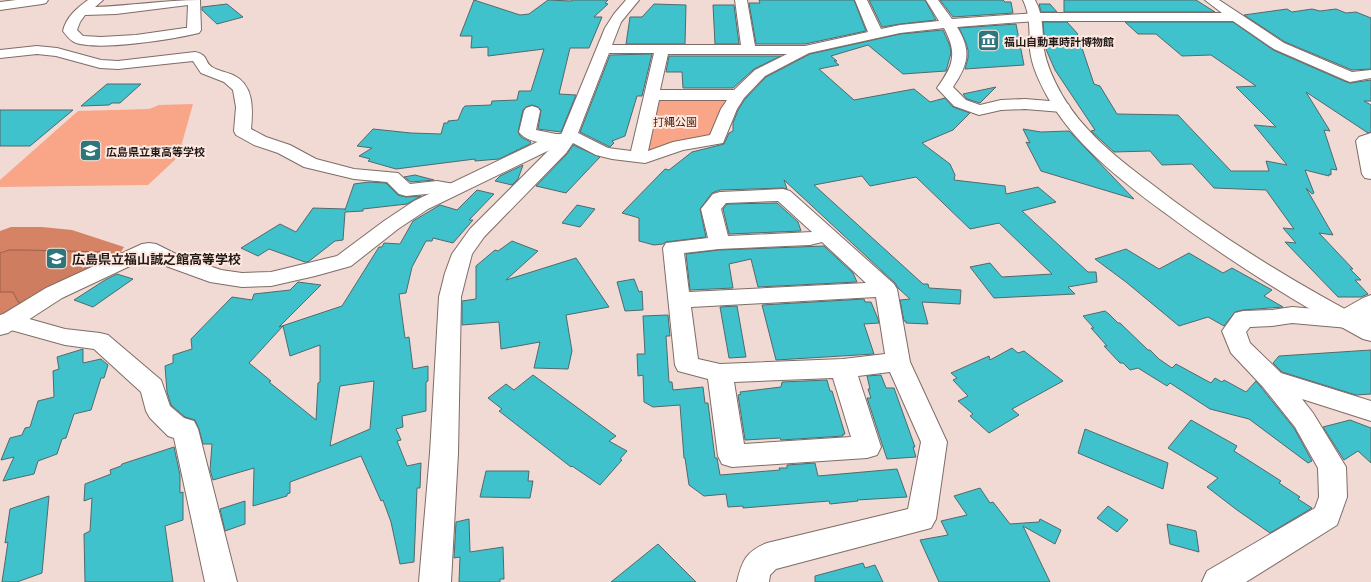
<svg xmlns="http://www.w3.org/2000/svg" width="1371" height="582" font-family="'Exo 2','Noto Sans JP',sans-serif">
<rect width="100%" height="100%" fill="#f0dad3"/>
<path fill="#f8a588" d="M655 98 732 99 716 134 647 153Z
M193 104 178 157 148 185 0 187V180L78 111 149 109 159 105Z"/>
<path fill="#d58265" d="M11 227H42L72 230 124 247 116 259 115 254 105 252 24 250 5 251 0 253V231Z
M0 292H13L22 303 0 321Z"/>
<path fill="#cf7d60" stroke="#9a5f4a" d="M24 250 105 252 115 254 114 260 22 303 18 302 13 292H0V253L9 250Z"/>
<path fill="#40c2cd" stroke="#53696b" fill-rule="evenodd" d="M474 0 520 15 529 14 548 0 571 1 573 0H608L605 3 608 4 594 17H602L589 48H570L559 94 576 95 561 132 538 129 541 110 538 107 532 105 526 107 523 110 518 132 521 137 531 142 530 144 499 159 475 161V159L396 169 368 161 370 159 359 156 372 148 357 146 373 129 411 133 441 134 444 123H448V121L458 120 463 108 465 106 491 105 492 101 517 100 519 91H531L544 49 488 56V47L471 48 472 36H460Z
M759 0H854L866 31 805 44H756L749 3H760Z
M869 0H925L936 20 900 24 882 27Z
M940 0H1003L1005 2H1011L1013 13 953 17Z
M1064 0H1196L1215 12H1064Z
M227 4 243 17 217 24 202 10V7Z
M654 4 686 5 685 44H626L630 17H642Z
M1039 4H1050L1057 12H1041Z
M713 5H734L739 44H715Z
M1287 9 1292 12 1312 9 1320 11 1336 9 1346 13 1356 12 1371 18V69L1352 70 1285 42 1244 15Z
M1043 22H1067L1077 33 1094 84 1100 86 1117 114 1178 115 1231 171H1269L1266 161 1287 165 1254 125 1276 127 1236 87 1256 86 1211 55 1182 56 1156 34H1138L1125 22H1233L1273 50 1344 81 1350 83 1371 80V101H1364L1371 105V132L1368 133 1306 92 1330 131 1324 130 1337 170 1331 169V175L1329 174V176L1305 170 1314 193 1312 194 1306 188 1333 235 1319 233 1353 269H1350L1361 280H1355L1368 294 1361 297H1338L1285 242 1296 243 1283 228 1294 229 1266 190 1214 188 1192 164 1162 165 1150 151 1114 152 1091 131 1095 130 1055 70 1045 47Z
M1016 24 1024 65 965 69 968 58V50L966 43 959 28Z
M943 30 950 46 951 53 946 71 903 74 868 45 831 56 837 61H834L839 65 819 69 854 100 914 89 930 102 945 98 953 107 970 113 953 130 922 143 950 164 955 175 954 180 1005 186 1006 194 1038 187 1056 202 1022 211 1088 272H1096L1097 282 1068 287 1075 294 994 298 970 267 990 263 1002 277 1052 274 999 223 970 229 916 177 870 186 862 176 814 185 923 284H928L929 288 961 290 960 304 922 302 928 324 906 323V321H904L900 300 910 299 898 288 895 283 784 180 787 189 783 188 720 190 712 193 700 209 706 237 666 242 663 244 654 245 639 241V218L622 213 665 169 669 170 692 152 724 144 729 133 733 131V123L738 110 745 99 766 77 810 54 900 34Z
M652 54 642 96H637L625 136 612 141 614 143 610 147 580 132 610 55Z
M669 56H781L754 69 733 88H683L682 72H666Z
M107 84H141L120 103H112L109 105 81 106Z
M996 87 980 103 967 99 963 94Z
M0 110H73L30 146H0Z
M1023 129 1041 132 1069 131 1134 199 1041 171 1026 142 1030 143Z
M573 145 600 157 566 193 536 186 567 154Z
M523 165 518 179 512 185 495 181 500 176Z
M415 175 434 180 411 182 404 177Z
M369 182 386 183 398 195 406 197 421 196 407 204 363 209V211L345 212 343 240 335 241 308 262H305L269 249 258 256 241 248 280 224 296 232 313 208 345 209V210L354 184Z
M477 190 494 194 469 220H473L453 243 433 238 432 241H426L412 267 406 293 399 294 405 338 409 337 413 369 428 366V381L426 382V411L402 416 403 427 396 429 401 440 397 441 407 466 421 463 420 488H417L414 562 400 564 391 522 383 500 381 501 361 456 290 482V493L287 494V496L253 506 254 468 213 480 210 470 212 444H203L199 429 195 420 185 417 171 405 167 392 165 366 173 363V355L192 349 191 339 232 297 252 300 254 294 290 290 298 282 321 285 279 327 342 306 379 247H382L384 243 400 244 413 221 440 205 457 210ZM283 326 290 356 320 345V382L318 383 316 420 269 382 271 381 249 363ZM374 381 370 429 330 446 340 386Z
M777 203 798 222 801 231 729 234 723 209 727 204Z
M577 205 595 209 580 227 562 223Z
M512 241 538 251 506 280 576 258 609 307 566 315 572 351 568 369 534 368 540 342 501 349 499 322 462 325V301L476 299V266L495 250 498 251Z
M824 246 853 273 857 282 758 287 751 259 729 264 733 288 690 290 686 254 719 250Z
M1126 249 1159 269 1189 253 1223 273 1232 268 1272 290 1264 296 1283 307 1243 310 1235 312 1224 326 1208 317 1179 326 1126 282 1095 259Z
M117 274 133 279 93 307 74 300 105 280Z
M634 279 639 292 642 291 643 310 625 311 617 282Z
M864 299 865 302H871L878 319 879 323 864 324 874 354 776 360 762 305Z
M737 306 746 357 729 358 720 307Z
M1105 311 1109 314 1118 323H1120L1148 350H1150L1159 359 1172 368 1176 364 1211 383 1215 378 1222 382 1224 380 1246 392 1256 381 1294 428 1312 461 1308 463 1249 419 1210 409 1170 383 1167 386 1138 368 1130 370 1123 363H1120L1104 346H1107L1091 328H1094L1083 316Z
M668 315 670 336H666L669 382H672L673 390 703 387 705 403H708L715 458H717L720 475 780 470 779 468H787V465L815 463 818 476 897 469 907 497 857 500 858 501 830 504 829 501 743 508V506L728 507 726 494 704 496 689 485 685 458H684L680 405 653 407 644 402 643 375 638 376 637 354H645L643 316Z
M1012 348 1018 353 1024 351 1063 381 1012 409 1019 415 989 433 970 416 973 414 958 401 968 396 953 380 957 378 951 373 989 356 990 360Z
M83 349V363L101 359 108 365 104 378H101L91 410 74 414 66 438 62 439 57 454 38 461 34 474 3 481 14 457 1 460 10 438 22 435 25 428 30 427 38 401 54 397 53 371 59 369 57 357Z
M1371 350V394L1356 395 1282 372 1273 363 1279 356Z
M533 375 616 436 609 441 627 451 620 459 622 460 600 485 572 466 571 467 499 411 502 409 488 398 506 384 514 390Z
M881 375 886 388H894L915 447H913L916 457 887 459 867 398H871L868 389H870L867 376Z
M827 380 830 391H832L845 434H843V436L781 440 780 438 745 440 738 395 741 394 740 392 781 387 782 382Z
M1191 420 1237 446 1234 451 1281 481 1279 483 1300 497 1298 499 1312 508 1270 533 1237 510 1207 487 1218 478 1168 448Z
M1350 420 1371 428V463L1358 451 1344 460 1323 427Z
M1085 429 1168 463 1163 489 1078 453Z
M174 447 180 475V493L183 492V520L165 526 173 582H85L84 534 90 531 92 498 84 501 85 484 111 474 110 470 121 466 122 464Z
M486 471H529L528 481H533L530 498 480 497Z
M980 488 990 503 993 502 1010 524 1039 522 1040 519 1061 530 1055 544 1023 526 1050 582H939L920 540 948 535 941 521 967 515 954 496Z
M49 496 42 573 17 582H2L8 542 5 543 10 509Z
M245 501V524L225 531 220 509Z
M1108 506 1128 520 1117 532 1097 518Z
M469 519 470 552 503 547 504 579H500V582H459L460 557 454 558 456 522Z
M1167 524 1196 531 1199 552 1170 544Z
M658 544 696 582H611Z
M863 563 865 568 875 565 883 582H815V576Z"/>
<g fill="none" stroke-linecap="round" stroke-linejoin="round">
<defs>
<path id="minor" d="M16 0H48L46 3 42 4 0 10V2Z
M88 0H103L95 7C130 6 164 0 200 0L201 30 199 33C174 39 96 52 74 42 70 40 66 35 63 31 66 17 77 8 88 0ZM188 5 187 28H185L136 35 101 37 83 36 77 30 80 22 85 15 116 14Z
M626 0H639L621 22 612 45H741L735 0H747L755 46H805L868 32 855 0H867L881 29 900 25 939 21 926 0H938L952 19 1036 13H1222L1205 0H1219L1284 43 1352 72 1371 70V78L1350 82 1345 80 1274 49 1233 21H1036L957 27C972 51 968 65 953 87L966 100 980 105 1001 100 1025 99 1062 102 1068 104 1070 107 1068 110 1062 112 1025 109 1001 110 979 115 954 106 937 88C953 66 958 54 944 28L900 33 809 53 765 76 744 98 737 109 723 143 683 150 645 163 612 159 596 155 573 143 566 153 484 237 472 254 467 273 461 297 458 453 451 582H419L430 453 439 297 445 273 452 254 470 229 555 144C544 143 526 142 519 132L524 111 526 108 532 106 538 108 540 111 536 130 561 135 605 28 614 14ZM609 53H654L631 151 608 148 578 133ZM668 54H787L755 70 734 90H660ZM659 100H727L721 109 710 135 673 142 648 151Z
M37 46 57 48 101 60 118 61 195 52C209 55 204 62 212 67 218 71 227 72 233 75 254 85 253 108 251 129L266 137 290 145 316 159 354 169 398 173 410 184 437 181 460 185 462 189 460 193 453 195 437 193 406 196 399 194 387 182 354 179 304 167 278 153 254 145 236 135 234 131 236 107 233 90 224 82 201 73 193 61 118 69 100 68 56 56 37 54 0 58V50Z
M1371 133V179L1365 178 1362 174 1356 141 1359 137Z
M783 189 790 191 894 284 897 289 910 362 947 442 936 519 931 528 776 569 770 575 769 582H737C742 561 746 551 767 543L908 509 921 442 890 372 858 376 881 447 877 455 867 458 732 467 722 464 718 456 708 379 678 371 675 365 663 248 666 243 708 238 701 209 713 194 720 192ZM778 201 812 232 728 236 721 209 726 203ZM822 242 866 283 689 292 684 253 719 249 810 245ZM876 297 885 354 843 359 720 364 698 359 691 307ZM833 378 851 437 744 444 734 382Z
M1371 295V330L1292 323 1272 326 1250 327 1246 332 1250 343 1281 373 1371 401V421L1302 399 1313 413 1346 467 1347 497 1337 525 1246 582H1202L1207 571 1315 508 1319 497 1318 468 1295 427 1263 387 1231 353 1222 331 1235 313 1243 311 1272 310 1292 307 1340 311 1363 298Z
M8 313 65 329 100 333 108 335 161 380 170 406 184 418 194 421 198 429 237 582H205L174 438 168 436 150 418 146 411 141 392 94 349 65 345 0 327V315Z"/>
<path id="tertiary" d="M1023 0H1035C1044 16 1042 33 1044 50 1047 66 1054 81 1062 95 1082 130 1117 158 1149 182 1218 236 1293 282 1371 323V341L1363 339C1293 301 1225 258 1161 210 1119 179 1073 143 1047 96 1039 81 1032 67 1030 50 1029 33 1031 16 1023 0Z
M568 133 574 134 576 138 574 142 562 144 428 209 398 229 351 266 315 276 271 286 242 287 210 282 166 266 149 257 62 298 8 333 0 335V316L46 288 142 244 149 243 156 244 180 256 221 270 242 273 271 272 337 256 384 221 414 201 552 135Z"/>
</defs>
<use href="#minor" stroke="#7f6c66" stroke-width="2"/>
<use href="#tertiary" stroke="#7f6c66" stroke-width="2"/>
<use href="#minor" fill="#fff" fill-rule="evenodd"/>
<use href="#tertiary" fill="#fff" fill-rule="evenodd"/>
</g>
<defs>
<symbol id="museum-square" viewBox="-11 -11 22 22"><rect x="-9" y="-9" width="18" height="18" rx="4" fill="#2d767c" stroke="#fee8e0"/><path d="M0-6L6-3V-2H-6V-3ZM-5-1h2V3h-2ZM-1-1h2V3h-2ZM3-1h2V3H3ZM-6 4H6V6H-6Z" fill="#fff"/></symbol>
<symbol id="school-square" viewBox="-11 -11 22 22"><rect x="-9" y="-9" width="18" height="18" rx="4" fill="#2d767c" stroke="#fee8e0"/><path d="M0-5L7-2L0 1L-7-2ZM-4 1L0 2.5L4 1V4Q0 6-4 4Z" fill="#fff"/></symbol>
</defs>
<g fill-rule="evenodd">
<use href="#museum-square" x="976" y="28" width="25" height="25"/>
<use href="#school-square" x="78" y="138" width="25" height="25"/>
<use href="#school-square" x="44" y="246" width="25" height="25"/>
</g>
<g text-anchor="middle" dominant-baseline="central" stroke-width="4" stroke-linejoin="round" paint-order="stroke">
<g font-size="11" font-weight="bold" fill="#201916" stroke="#fee8e0" text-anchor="start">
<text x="1004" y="41">福山自動車時計博物館</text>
<text x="106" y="151">広島県立東高等学校</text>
</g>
<g font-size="11" fill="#4d1904" stroke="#fee8e0">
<text x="675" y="121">打縄公園</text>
</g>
<g font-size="13" font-weight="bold" fill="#201916" stroke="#fee8e0" text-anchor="start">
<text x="72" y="259">広島県立福山誠之館高等学校</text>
</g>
</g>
</svg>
